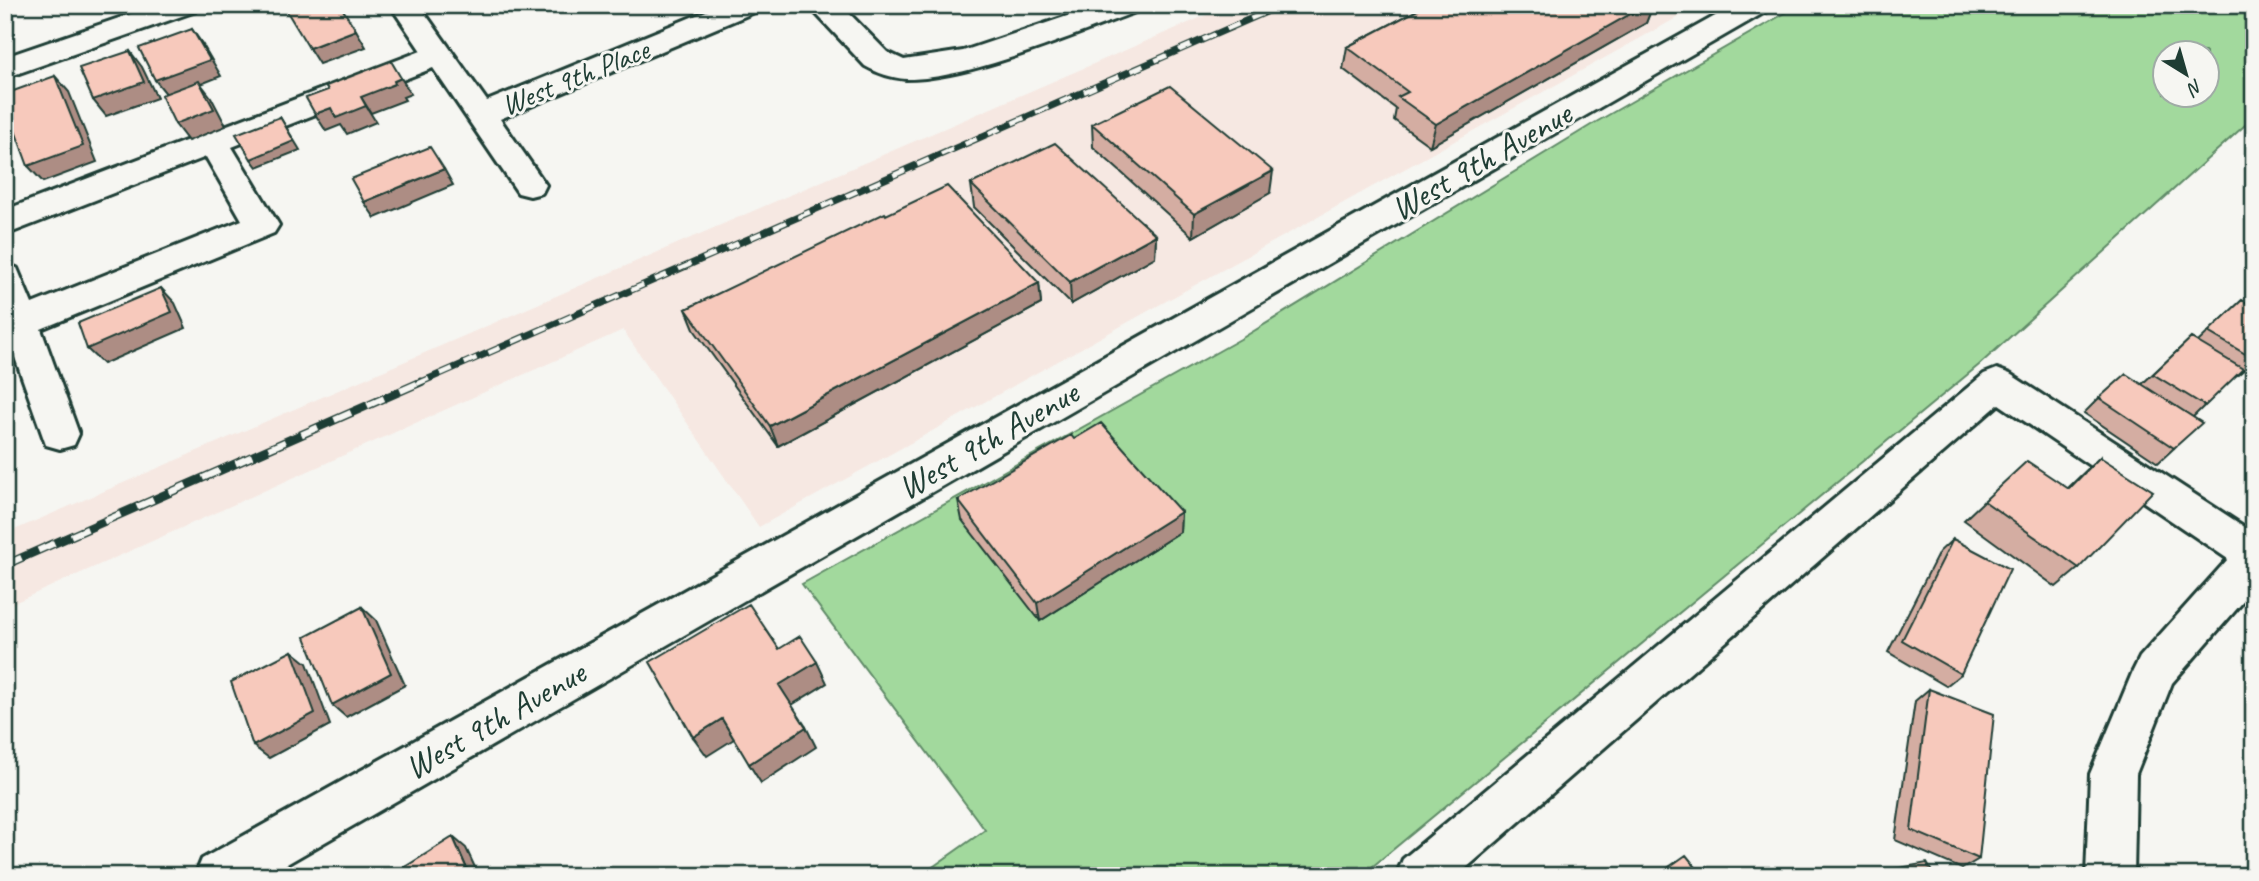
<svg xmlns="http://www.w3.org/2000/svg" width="2259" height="881" font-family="Caveat,sans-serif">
<rect width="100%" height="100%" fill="#f6f6f2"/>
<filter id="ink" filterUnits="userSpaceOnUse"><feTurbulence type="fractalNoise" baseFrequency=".0143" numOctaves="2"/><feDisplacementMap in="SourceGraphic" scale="14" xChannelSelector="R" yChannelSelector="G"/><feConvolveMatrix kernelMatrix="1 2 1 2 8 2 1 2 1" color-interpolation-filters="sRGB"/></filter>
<g filter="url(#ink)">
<path fill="#f6e8e2" d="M1230 5H1700L759 527 623 330 5 607V534Z"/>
<path fill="#a2d99d" stroke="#608b68" stroke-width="2" fill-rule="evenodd" d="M1799 5H2254V117L1979 365 1361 876H920L985 830 802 584 1244 337 1591 125ZM2164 52H2206V94H2164Z"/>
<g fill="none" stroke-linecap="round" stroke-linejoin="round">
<defs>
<path id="minor" d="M157 5H200L196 11 5 78V57Z
M390 5H419L487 101 721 5H761L757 11 500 119 546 185 542 193 530 196 518 193 433 68 232 147 279 225 274 233 41 329 79 434 74 445 60 449 46 445 5 329V264L17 268 32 304 242 220 206 157 5 235V210L421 51Z
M808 5H841L887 52 904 60 963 51 1100 5H1142L1138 11C1075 34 972 79 906 79 892 78 877 73 865 66Z
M1735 5H1771L1767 11 266 876H195L202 859Z
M1997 369 2010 374 2254 533V589L2172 683 2136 774 2134 876H2086L2090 774 2133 671 2140 657 2228 559 1999 404 1457 876H1396L1403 859 1984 374Z"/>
</defs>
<use href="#minor" stroke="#1f3d34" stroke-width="6"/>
<use href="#minor" fill="#f6f6f2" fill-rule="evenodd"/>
<defs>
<path id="rail-far1" d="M417 384 1282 5"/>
<path id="rail" d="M5 565 421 382"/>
</defs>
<use href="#rail-far1" stroke="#1f3d34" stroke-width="7"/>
<use href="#rail" stroke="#1f3d34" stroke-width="9"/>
<use href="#rail-far1" stroke="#f6f6f2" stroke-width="4.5" stroke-dasharray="13" stroke-linecap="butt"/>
<use href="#rail" stroke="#f6f6f2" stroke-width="6" stroke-dasharray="18" stroke-linecap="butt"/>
</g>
<path fill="#d4ada2" stroke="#1f3d34" stroke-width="2" d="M1427 5H1653L1646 23 1430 146 1394 120 1396 109 1343 69 1347 47Z
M1092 124 1270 193 1193 237 1093 147Z
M971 184 1156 235 1155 257 1071 304 974 207Z
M886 215 1039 283 1041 304 778 446 695 331 686 309Z
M2242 300 2254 307V361L2238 375 2237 374 2193 417 2174 448 2158 463 2084 413 2099 398 2142 384 2191 338 2198 342Z
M2100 457 2079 568 2056 587 1964 520 1984 501 2068 488Z
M958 500 1181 512 1180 532 1040 621 962 520Z
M1953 539 1961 674 1946 686 1888 652 1939 552Z
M1929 689 1979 859 1962 869 1895 840 1915 701Z"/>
<path fill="#ad8d84" stroke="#1f3d34" stroke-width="2" d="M1646 5H1653L1646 23 1430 146 1436 124Z
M192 29 203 45 221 76 201 84 211 97 226 126 188 141 175 124 168 96 155 80Z
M356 30 366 47 319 64 309 48Z
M130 51 142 67 157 98 106 116 93 100Z
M55 76 69 92 97 162 43 182 28 166Z
M401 78 411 94 403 97 405 100 371 113 361 97Z
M366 106 376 122 347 134 341 125 326 131 315 114 331 108Z
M280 117 300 150 257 167 251 159Z
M444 169 453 185 375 218 364 202Z
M1273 171 1270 193 1193 237 1194 214Z
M1156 235 1155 257 1071 304 1070 282Z
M1039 283 1041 304 778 446 770 426Z
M161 288 175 303 186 328 103 364 87 349Z
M1181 512 1180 532 1040 621 1037 603Z
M362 607 376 620 405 685 346 717 332 705Z
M292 651 307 663 330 725 269 758 253 746Z
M817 662 827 683 790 706 779 685Z
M722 719 734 739 707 756 693 737Z
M806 727 816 747 761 783 749 764Z
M453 837 466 848 479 876H470Z"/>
<path fill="#f7c9bc" stroke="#1f3d34" stroke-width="2" d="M283 5H340L356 30 309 48Z
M1427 5H1646L1436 124 1398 97 1408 92 1347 47Z
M192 29 210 60 155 80 139 48Z
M130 51 144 82 93 100 79 68Z
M391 61 401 78 394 81 395 84 361 97 366 106 336 118 331 108 315 114 306 98 328 90 326 86Z
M55 76 83 146 28 166 5 103V94Z
M199 81 214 109 175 124 161 95Z
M1170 86 1273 171 1194 214 1092 124Z
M280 117 294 141 251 159 236 134Z
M1055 143 1156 235 1070 282 971 184Z
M430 147 444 169 364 202 351 179Z
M947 186 1039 283 770 426 686 309 885 213 886 215Z
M161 288 172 312 87 349 78 323Z
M2242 300 2254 307V359L2208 332Z
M2191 338 2243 369 2205 406 2153 374Z
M2126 374 2202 423 2174 448 2099 398Z
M1101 423 1181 512 1037 603 958 500 1071 435 1074 439Z
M2100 457 2153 491 2079 568 1984 501 2027 461 2069 489Z
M1953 539 2010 569 1961 674 1902 640Z
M749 604 779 649 800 636 817 662 779 685 806 727 749 764 722 719 693 737 650 662Z
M362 607 391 673 332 705 305 637Z
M292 651 315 713 253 746 231 682Z
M1929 689 1994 714 1979 859 1911 830Z
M453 837 470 876H398L397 872Z
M1686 855 1703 876H1656Z
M1927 863 1934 876H1854Z
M389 871 392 876H381Z"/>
</g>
<g text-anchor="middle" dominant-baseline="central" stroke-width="6" stroke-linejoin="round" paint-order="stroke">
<g font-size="30" fill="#1f3d34" stroke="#f6f6f2">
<text transform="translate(575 77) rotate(-22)">West 9th Place</text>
</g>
<g font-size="35" fill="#1f3d34" stroke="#f6f6f2">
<text transform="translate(1481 161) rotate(-30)">West 9th Avenue</text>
<text transform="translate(988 440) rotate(-30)">West 9th Avenue</text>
<text transform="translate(495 720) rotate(-30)">West 9th Avenue</text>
</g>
</g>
<rect width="2259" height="881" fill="none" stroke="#f6f6f2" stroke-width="28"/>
<rect x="14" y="14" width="2231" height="853" fill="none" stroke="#1f3d34" stroke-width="2.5" filter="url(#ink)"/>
<g transform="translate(2186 74) rotate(143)"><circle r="33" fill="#f6f6f2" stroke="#a0aca6" stroke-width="2"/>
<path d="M0-5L12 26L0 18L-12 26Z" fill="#1f3d34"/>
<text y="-10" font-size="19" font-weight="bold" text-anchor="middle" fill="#1f3d34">N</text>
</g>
</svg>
